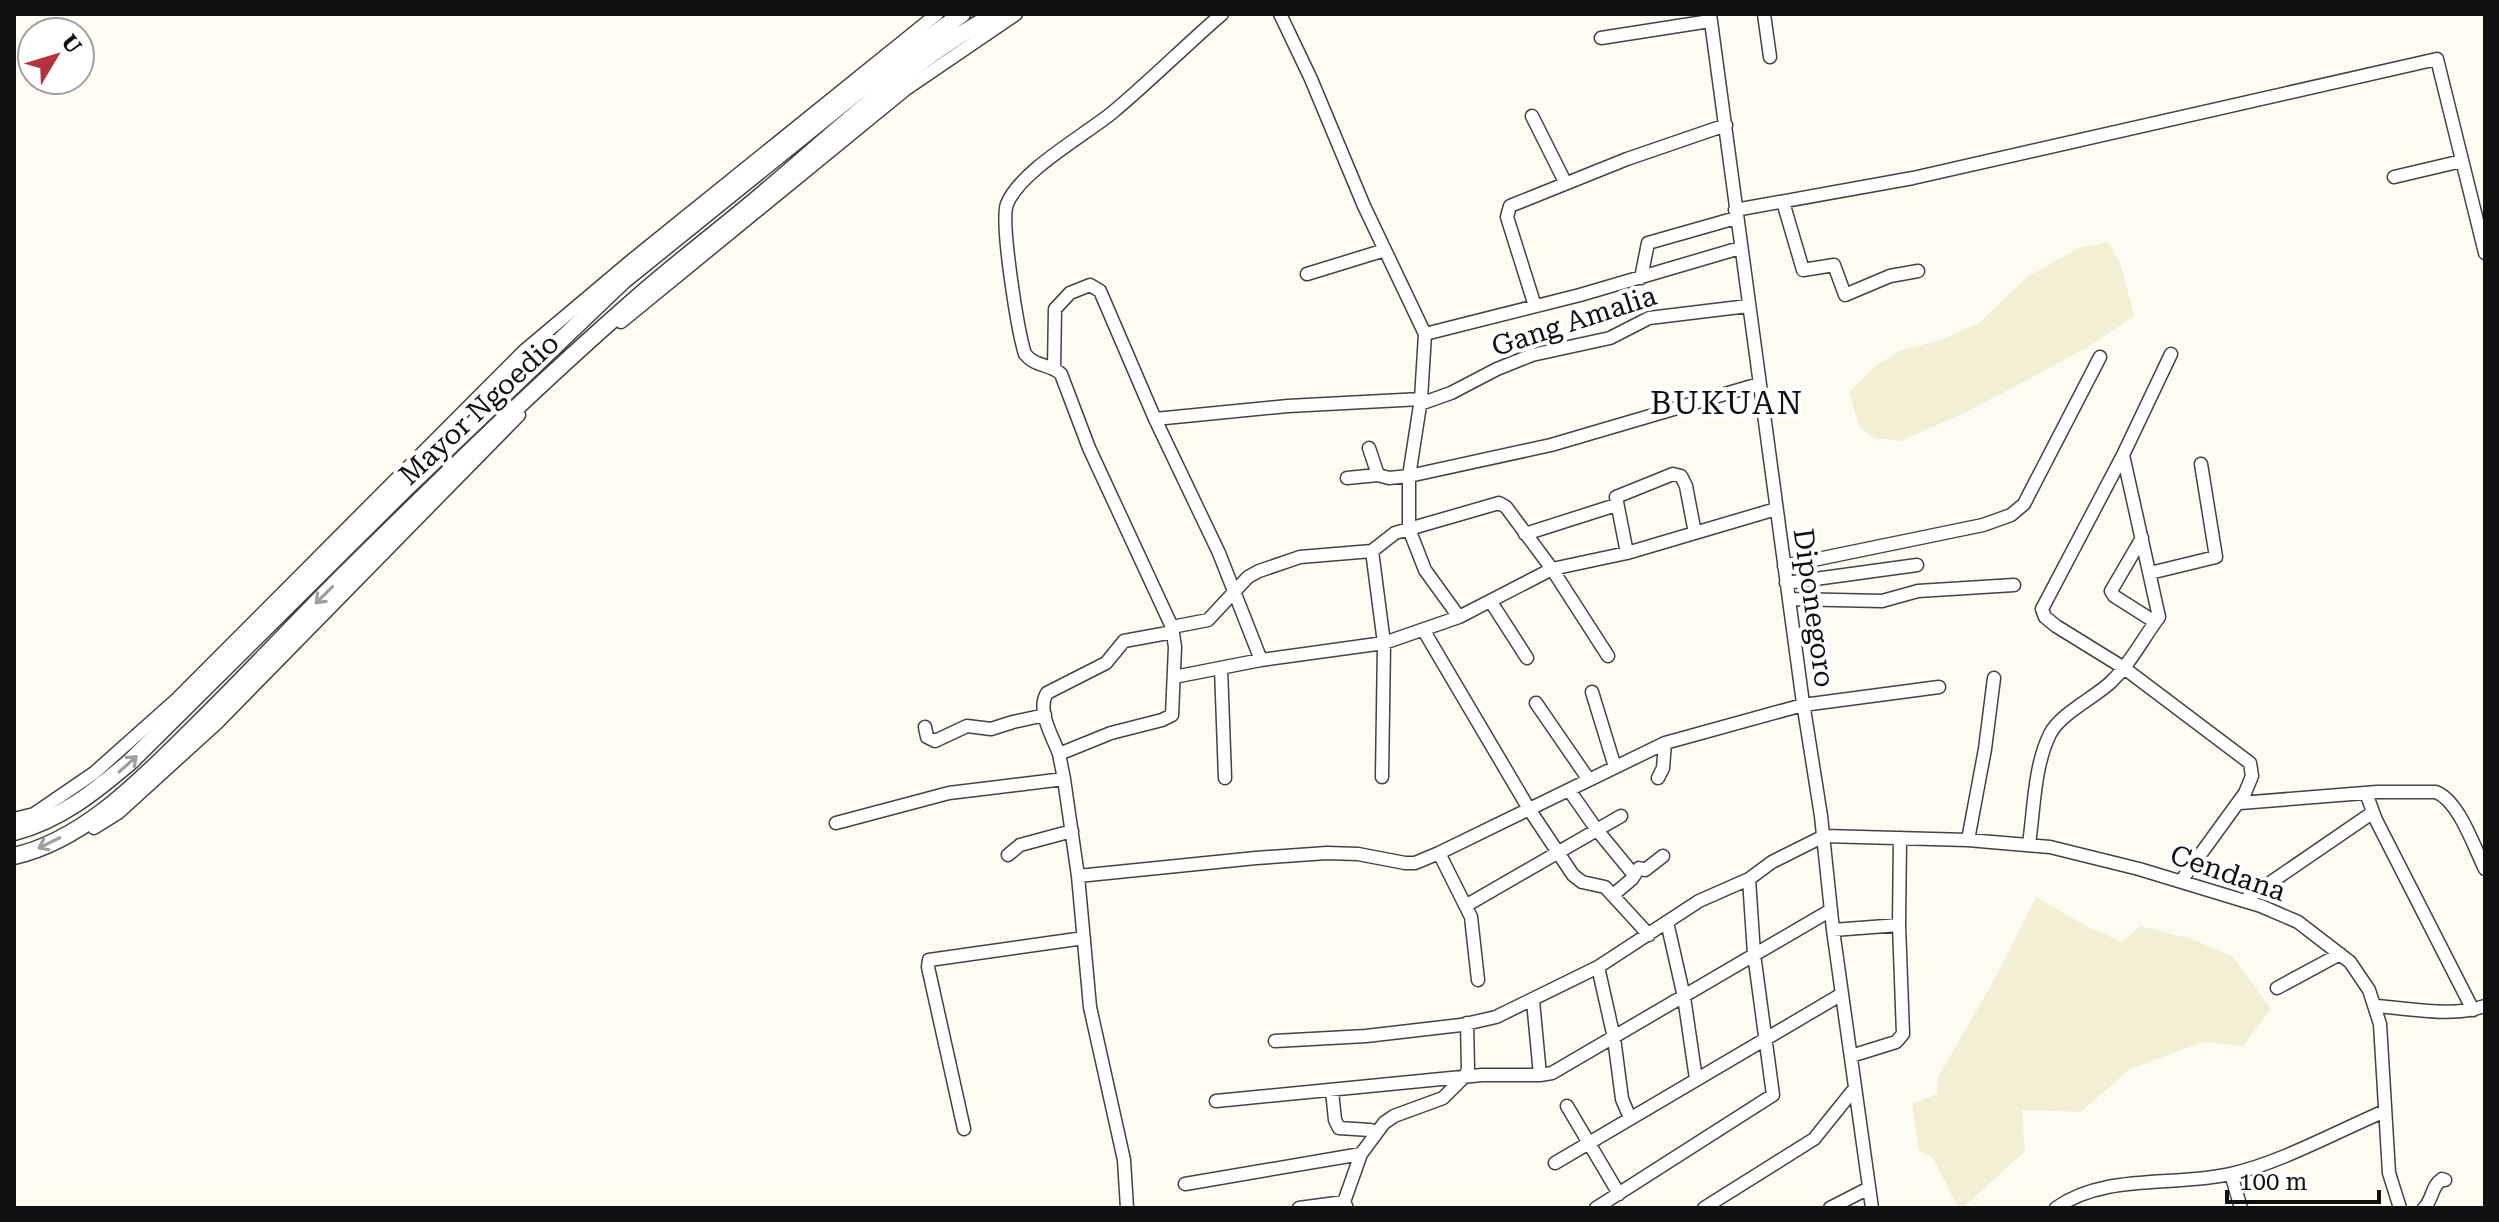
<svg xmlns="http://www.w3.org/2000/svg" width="2499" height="1222" font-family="'Roboto Serif',serif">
<rect width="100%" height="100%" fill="#fefbf3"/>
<path fill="#f3efd5" d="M2108 242 2121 265 2134 316 2091 345 2033 377 1962 414 1901 441 1874 438 1860 428 1849 392 1874 367 1899 351 1940 340 1978 324 2027 277 2079 248Z
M2036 897 2086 926 2122 942 2140 926 2192 939 2233 957 2271 1009 2243 1046 2203 1042 2130 1069 2081 1112 2022 1110 2025 1151 1964 1207 1957 1206 1933 1158 1919 1150 1912 1104 1937 1094V1079L1994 980Z"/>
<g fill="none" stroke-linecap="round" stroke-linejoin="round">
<defs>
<path id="minor" d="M1280 14 1311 79 1364 206 1425 334 1421 399 1409 476V529L1425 570 1459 617
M1710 14 1802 696 1821 816 1833 930 1872 1208
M1764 14 1770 57
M1601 38 1710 21
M1532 116 1565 182
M2394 177 2462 161
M1783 202 1803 270 1834 265 1845 295 1890 276 1918 271
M1735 210 1913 178 2437 59 2485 253
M1307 274 1385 250
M1641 278 1648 243 1736 218
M1535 306 1507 217 1510 206 1627 159 1726 125
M621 322 906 89 1016 14
M1425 334 1580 295 1740 248
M2171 354 2123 455 2042 609 2045 617 2056 626 2124 668 2250 763 2252 776 2245 793 2181 881
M1054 368 1055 309 1070 293 1090 285 1100 291 1155 419 1288 406 1421 399
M1420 404 1451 393 1497 369 1532 355 1610 338 1649 318 1748 306
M1155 419 1219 553 1261 660 1174 677
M1369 448 1378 475 1389 478 1409 476 1551 445 1759 384
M1347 478 1378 475
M1525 534 1616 505
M2142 538 2111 591 2114 596 2155 622
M1372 551 1384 643 1382 777
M1627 553 1616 497 1673 474 1681 476 1686 486 1695 533
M1784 566 1983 525 2011 515 2024 504 2100 357
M2150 573 2216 557 2201 464
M1786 583 1917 565
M1789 599 1882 601 1918 591 2014 585
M1491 602 1527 658
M1172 627 1208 620 1248 577 1259 571 1300 557 1372 551 1395 533 1499 503 1506 507 1552 569 1608 656
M1424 631 1529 809 1573 875 1582 882 1605 887 1649 935
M1261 660 1384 643 1459 617 1552 569 1627 553 1776 509
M1221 668 1225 778
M1592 692 1615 767
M1536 703 1589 780
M925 727 927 737 935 741 967 726 991 729 1013 722 1045 715
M1059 754C1053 737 1036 710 1047 693L1106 663 1124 641 1173 632
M1658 778 1663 768 1665 743
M1064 779 1059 754 1111 733 1162 720 1172 715 1175 647 1172 627 1089 448 1061 374C1051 364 1035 367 1025 354 1018 332 1000 222 1007 204 1020 171 1085 135 1113 112 1150 81 1185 46 1222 14
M1569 790 1597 830 1634 875
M2366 793 2376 820 2473 1010
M2240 803 2377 792H2436C2459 801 2474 847 2485 869
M14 819 34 814 94 773 177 699 524 351 632 260 937 14
M836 823 949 793 1064 779 1078 876 1090 1007 1124 1160 1127 1208
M94 828 118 813 217 723 519 415
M1968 840 1985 749 1994 678
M2029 844C2034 810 2034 766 2050 734 2060 714 2094 698 2111 682 2131 663 2143 638 2159 617L2123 455
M1439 853 1471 917 1478 980
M1008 855 1020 845 1072 831
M1078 876 1256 858 1327 853 1358 854 1405 863H1415L1439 853 1665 743 1803 705 1939 687
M1613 895 1632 879 1639 868 1645 870 1663 856
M2245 900 2372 813
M1467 905 1621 816
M1667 922 1684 997 1696 1079
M1833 930 1899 925
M1598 967 1614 1038 1622 1099 1630 1118
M2277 988 2340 954
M1533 1001 1540 1075 1552 1073 1831 910
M2375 1006C2411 1008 2450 1018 2485 1006
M1275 1041 1366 1036 1461 1025 1496 1017 1598 967 1699 901 1749 879 1772 862 1824 836 1968 840 2050 847 2139 869 2261 906 2298 922 2350 962 2369 990 2380 1024 2389 1173 2400 1208
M1851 1056 1896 1042 1903 1034 1899 925 1900 838
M1332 1091 1335 1120 1339 1128 1370 1130 1376 1132
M1216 1101 1482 1075H1540
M1567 1106 1619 1194
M964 1129 928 967 929 960 1084 938
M1555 1163 1842 994
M2231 1174 2241 1208
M1185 1184 1361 1154
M1299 1208 1344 1202
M1347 1208 1344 1202 1361 1154 1384 1123 1394 1116 1443 1098 1464 1077 1468 1070 1467 1023
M1596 1208 1773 1095 1754 954 1749 879
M1704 1208 1814 1139 1855 1088
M1830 1208 1869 1188
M2056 1208C2105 1173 2174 1187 2230 1174 2278 1164 2338 1131 2385 1111
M2424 1208C2433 1200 2431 1186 2442 1179L2445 1180"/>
<path id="tertiary" d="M14 832C60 820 96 791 131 761L406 488 624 280 878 75 962 14
M14 856C85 840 143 778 193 729 244 679 293 626 344 575 440 480 536 386 638 297 679 261 723 228 764 193 838 131 910 60 996 14"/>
</defs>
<use href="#minor" stroke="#434343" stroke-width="15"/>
<use href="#tertiary" stroke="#434343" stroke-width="19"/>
<use href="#minor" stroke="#fff" stroke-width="12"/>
<use href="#tertiary" stroke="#fff" stroke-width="16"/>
</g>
<defs><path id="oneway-shaft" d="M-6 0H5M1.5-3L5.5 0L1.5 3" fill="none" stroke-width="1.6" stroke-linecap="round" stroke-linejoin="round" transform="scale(2)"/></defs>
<g stroke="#9f9f9f">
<use href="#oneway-shaft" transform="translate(324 595) rotate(135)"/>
<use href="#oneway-shaft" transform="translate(128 764) rotate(-42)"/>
<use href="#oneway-shaft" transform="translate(49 843) rotate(154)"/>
</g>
<g text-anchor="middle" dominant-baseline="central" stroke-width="8" stroke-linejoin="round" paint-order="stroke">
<g font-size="28" fill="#101010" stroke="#fff">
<text transform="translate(1574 321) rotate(-18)">Gang Amalia</text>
<text transform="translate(479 409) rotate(-43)">Mayor Ngoedio</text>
<text transform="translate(1814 608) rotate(82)">Diponegoro</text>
<text transform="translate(2228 873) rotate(19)">Cendana</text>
</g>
<g font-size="32" letter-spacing="2" fill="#101010" stroke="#fff">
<text x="1727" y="403">BUKUAN</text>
</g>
</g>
<rect width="2499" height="1222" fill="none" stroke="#101010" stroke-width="32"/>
<g transform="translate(56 56) rotate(52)"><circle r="38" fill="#ffffff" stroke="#9f9f9f" stroke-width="2"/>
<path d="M0-6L14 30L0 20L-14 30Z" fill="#b5323d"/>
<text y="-12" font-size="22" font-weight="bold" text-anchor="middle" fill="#101010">U</text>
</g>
<path d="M2227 1190v12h152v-12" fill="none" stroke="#101010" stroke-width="4"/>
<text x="2239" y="1190" font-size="24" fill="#101010" stroke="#ffffff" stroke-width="6" paint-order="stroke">100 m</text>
</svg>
